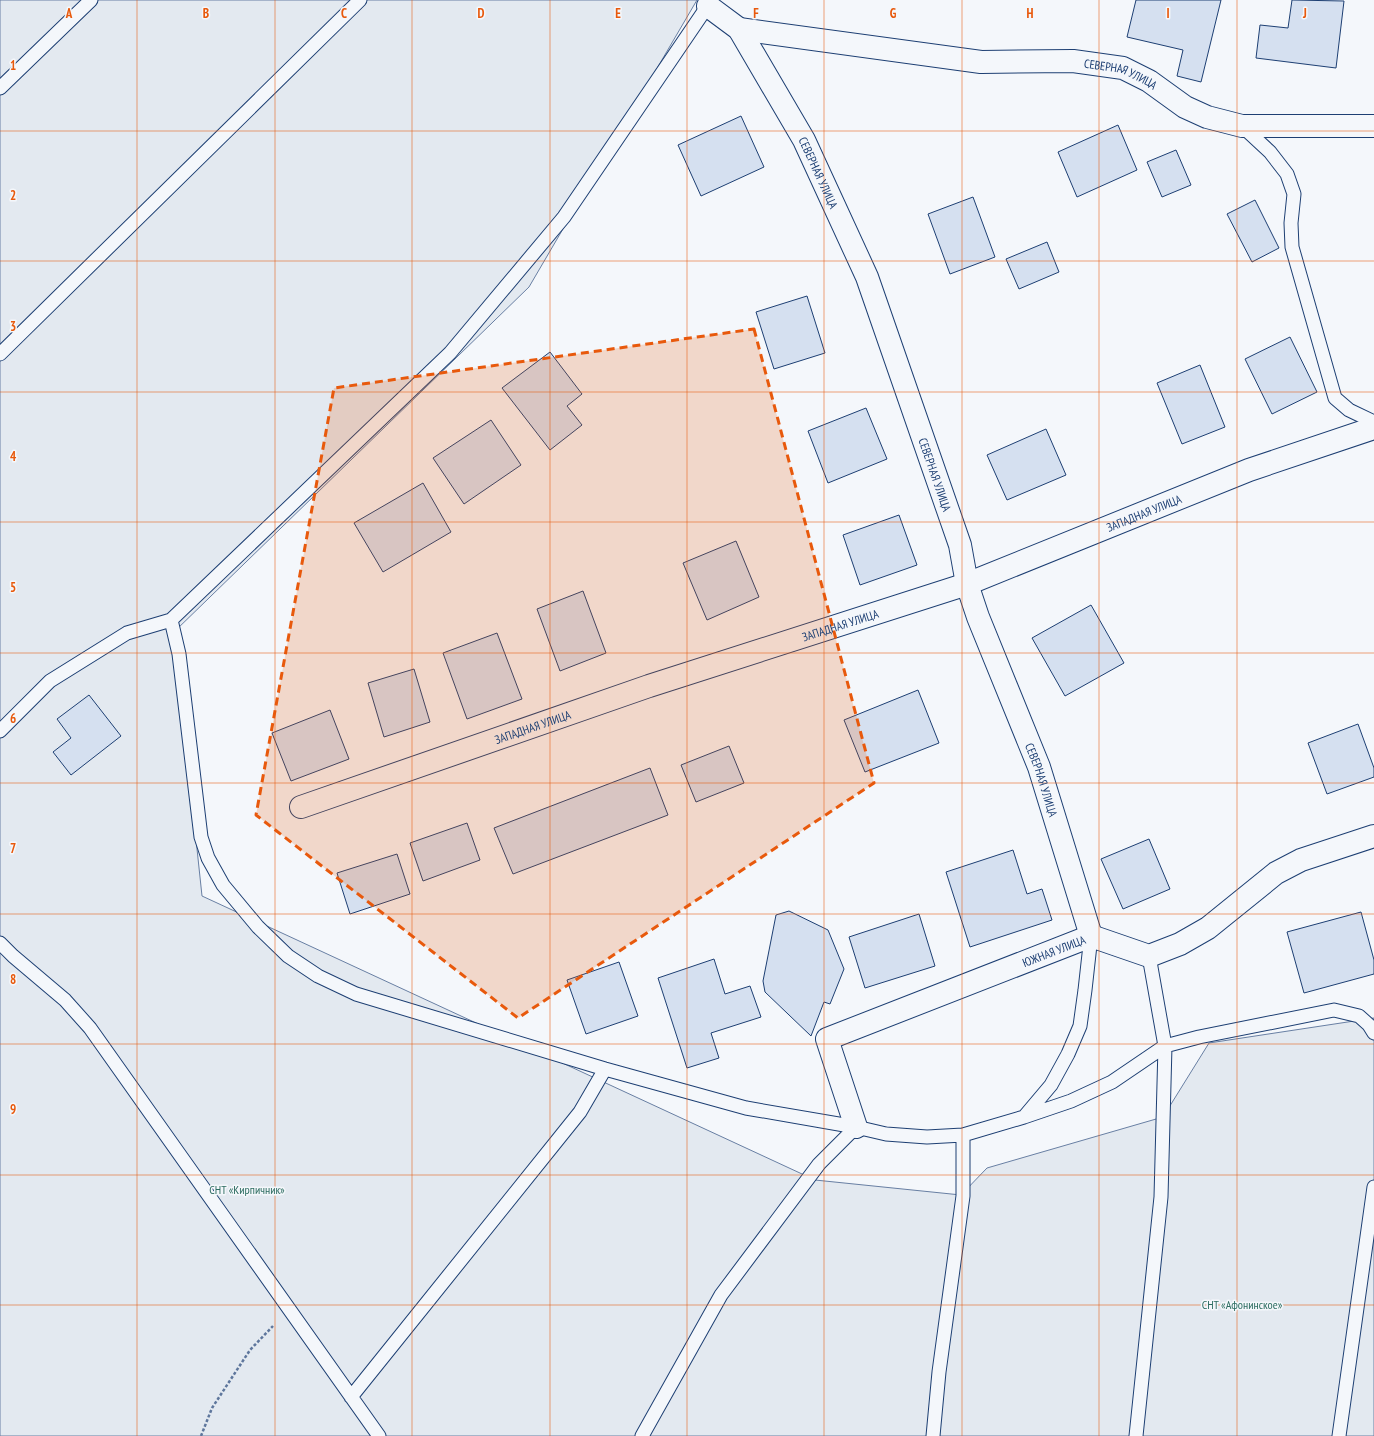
<svg xmlns="http://www.w3.org/2000/svg" width="1374" height="1436" font-family="'PT Sans Narrow',sans-serif">
<rect width="100%" height="100%" fill="#f4f7fb"/>
<path fill="#e3e9f0" stroke="#687fa3" d="M0 0H697L529 287 174 632 202 896 815 1180 961 1195 987 1168 1163 1117 1209 1043 1374 1018V1436H0Z"/>
<path fill="#d5e0f0" stroke="#1d3f73" d="M1136 0H1221L1201 82 1177 76 1183 50 1127 37Z
M1292 0 1344 1 1336 68 1256 58 1260 25 1288 28Z
M741 116 764 167 701 196 678 145Z
M1118 125 1137 170 1077 197 1058 152Z
M1176 150 1191 185 1162 197 1147 162Z
M973 197 995 257 950 274 928 214Z
M1255 200 1279 248 1252 262 1227 214Z
M1047 242 1059 272 1019 289 1006 259Z
M807 296 825 353 774 369 756 312Z
M1290 337 1317 392 1272 414 1245 359Z
M550 352 582 394 567 406 582 425 550 450 502 388Z
M1200 365 1225 427 1182 444 1157 383Z
M866 408 887 459 828 483 808 431Z
M491 420 521 465 464 504 433 458Z
M1046 429 1066 475 1007 500 987 455Z
M423 483 451 532 383 572 354 523Z
M899 515 917 565 860 585 843 535Z
M736 541 759 597 707 620 683 563Z
M583 591 606 653 560 671 537 609Z
M1091 605 1124 663 1065 696 1032 638Z
M497 633 522 699 467 719 443 653Z
M414 669 430 722 384 737 368 683Z
M918 690 939 743 865 772 844 720Z
M89 695 121 736 71 775 53 752 71 738 57 719Z
M330 710 349 759 291 781 272 733Z
M1358 724 1374 768V777L1327 794 1308 743Z
M729 746 744 783 696 802 681 765Z
M650 768 668 815 513 874 494 828Z
M467 823 480 860 423 881 410 843Z
M1149 839 1170 889 1123 909 1101 859Z
M1013 850 1027 894 1042 889 1052 920 970 947 946 872Z
M397 854 410 894 350 914 337 873Z
M789 911 828 930 844 969 830 1004 824 1002 811 1036 765 992 763 981 776 915Z
M1361 912 1374 960V974L1304 993 1287 932Z
M919 914 935 966 865 988 849 937Z
M714 959 725 994 750 986 761 1017 711 1033 719 1058 687 1068 658 978Z
M619 962 638 1016 586 1034 567 980Z"/>
<g fill="none" stroke-linecap="round" stroke-linejoin="round">
<defs>
<path id="service" d="M0 88 91 0
M1242 126 1270 152 1287 174 1294 194 1291 223 1292 247 1335 398 1349 410 1374 422
M0 354 360 0
M171 620 179 654 201 837 208 858 223 885 258 927 288 956 318 976 356 994 605 1069 746 1108 856 1127 886 1134 927 1137 963 1135 1024 1117 1071 1101 1112 1082 1165 1046 1199 1037 1334 1010 1359 1016 1369 1025 1374 1033
M0 731 50 681 127 633 171 620 450 353 564 217 711 1
M0 943 13 956 65 1000 90 1028 379 1436
M1024 1117 1051 1085 1068 1054 1080 1026 1085 990 1091 936
M351 1397 580 1112 605 1069
M642 1436 721 1295 819 1164 856 1127
M933 1436 939 1372 963 1196V1135
M1136 1436 1161 1197 1165 1046 1149 956
M1339 1436 1374 1187"/>
<g id="minor">
<path id="s1" d="M708 6 739 29 804 140 867 277 960 545 967 584 978 617 1039 767 1091 936"/>
<path id="s2" d="M739 29 981 62 1073 61 1123 68 1149 81 1185 107 1207 117 1242 126H1374"/>
<path id="s3" d="M301 807 649 686 967 584 1249 470 1374 428"/>
<path id="s4" d="M856 1127 827 1039 1091 936 1149 956 1180 944 1208 928 1276 873 1301 860 1374 836"/>
</g>
</defs>
<use href="#service" stroke="#1d3f73" stroke-width="15"/>
<use href="#minor" stroke="#1d3f73" stroke-width="24"/>
<path stroke="#5e769c" stroke-width="2.5" stroke-dasharray="3 2" stroke-linecap="butt" d="M201 1436 212 1408 250 1350 273 1326"/>
<use href="#service" stroke="#f4f7fb" stroke-width="13"/>
<use href="#minor" stroke="#f4f7fb" stroke-width="22"/>
</g>
<path fill="#e8590c" fill-opacity="0.2" stroke="#e8590c" stroke-width="3" stroke-dasharray="8 5" stroke-linejoin="round" d="M754 329 874 783 518 1018 256 815 334 388Z"/>
<path fill="none" stroke="#e8590c" stroke-width="1" stroke-opacity="0.55" d="M137 0V1436M275 0V1436M412 0V1436M550 0V1436M687 0V1436M824 0V1436M962 0V1436M1099 0V1436M1237 0V1436M0 131H1374M0 261H1374M0 392H1374M0 522H1374M0 653H1374M0 783H1374M0 914H1374M0 1044H1374M0 1175H1374M0 1305H1374"/>
<g text-anchor="middle" dominant-baseline="central" stroke-width="3" stroke-linejoin="round" paint-order="stroke">
<g font-size="12" fill="#1d3f73" stroke="#f4f7fb">
<text stroke="none"><textPath href="#s2" startOffset="386">СЕВЕРНАЯ УЛИЦА</textPath></text>
<text stroke="none"><textPath href="#s1" startOffset="203">СЕВЕРНАЯ УЛИЦА</textPath></text>
<text stroke="none"><textPath href="#s1" startOffset="527">СЕВЕРНАЯ УЛИЦА</textPath></text>
<text stroke="none"><textPath href="#s3" startOffset="893">ЗАПАДНАЯ УЛИЦА</textPath></text>
<text stroke="none"><textPath href="#s3" startOffset="569">ЗАПАДНАЯ УЛИЦА</textPath></text>
<text stroke="none"><textPath href="#s3" startOffset="245">ЗАПАДНАЯ УЛИЦА</textPath></text>
<text stroke="none"><textPath href="#s1" startOffset="851">СЕВЕРНАЯ УЛИЦА</textPath></text>
<text stroke="none"><textPath href="#s4" startOffset="336">ЮЖНАЯ УЛИЦА</textPath></text>
</g>
<g font-size="12" fill="#2c6c60" stroke="#f4f7fb">
<text x="247" y="1189">СНТ «Кирпичник»</text>
<text x="1242" y="1304">СНТ «Афонинское»</text>
</g>
</g>
<g font-size="13" text-anchor="middle" font-weight="bold" fill="#e8590c" stroke="#f4f7fb" stroke-width="3" stroke-linejoin="round" paint-order="stroke">
<text x="69" y="18">A</text>
<text x="206" y="18">B</text>
<text x="344" y="18">C</text>
<text x="481" y="18">D</text>
<text x="618" y="18">E</text>
<text x="756" y="18">F</text>
<text x="893" y="18">G</text>
<text x="1030" y="18">H</text>
<text x="1168" y="18">I</text>
<text x="1305" y="18">J</text>
<text x="13" y="70">1</text>
<text x="13" y="200">2</text>
<text x="13" y="331">3</text>
<text x="13" y="461">4</text>
<text x="13" y="592">5</text>
<text x="13" y="723">6</text>
<text x="13" y="853">7</text>
<text x="13" y="984">8</text>
<text x="13" y="1114">9</text>
</g>
</svg>
